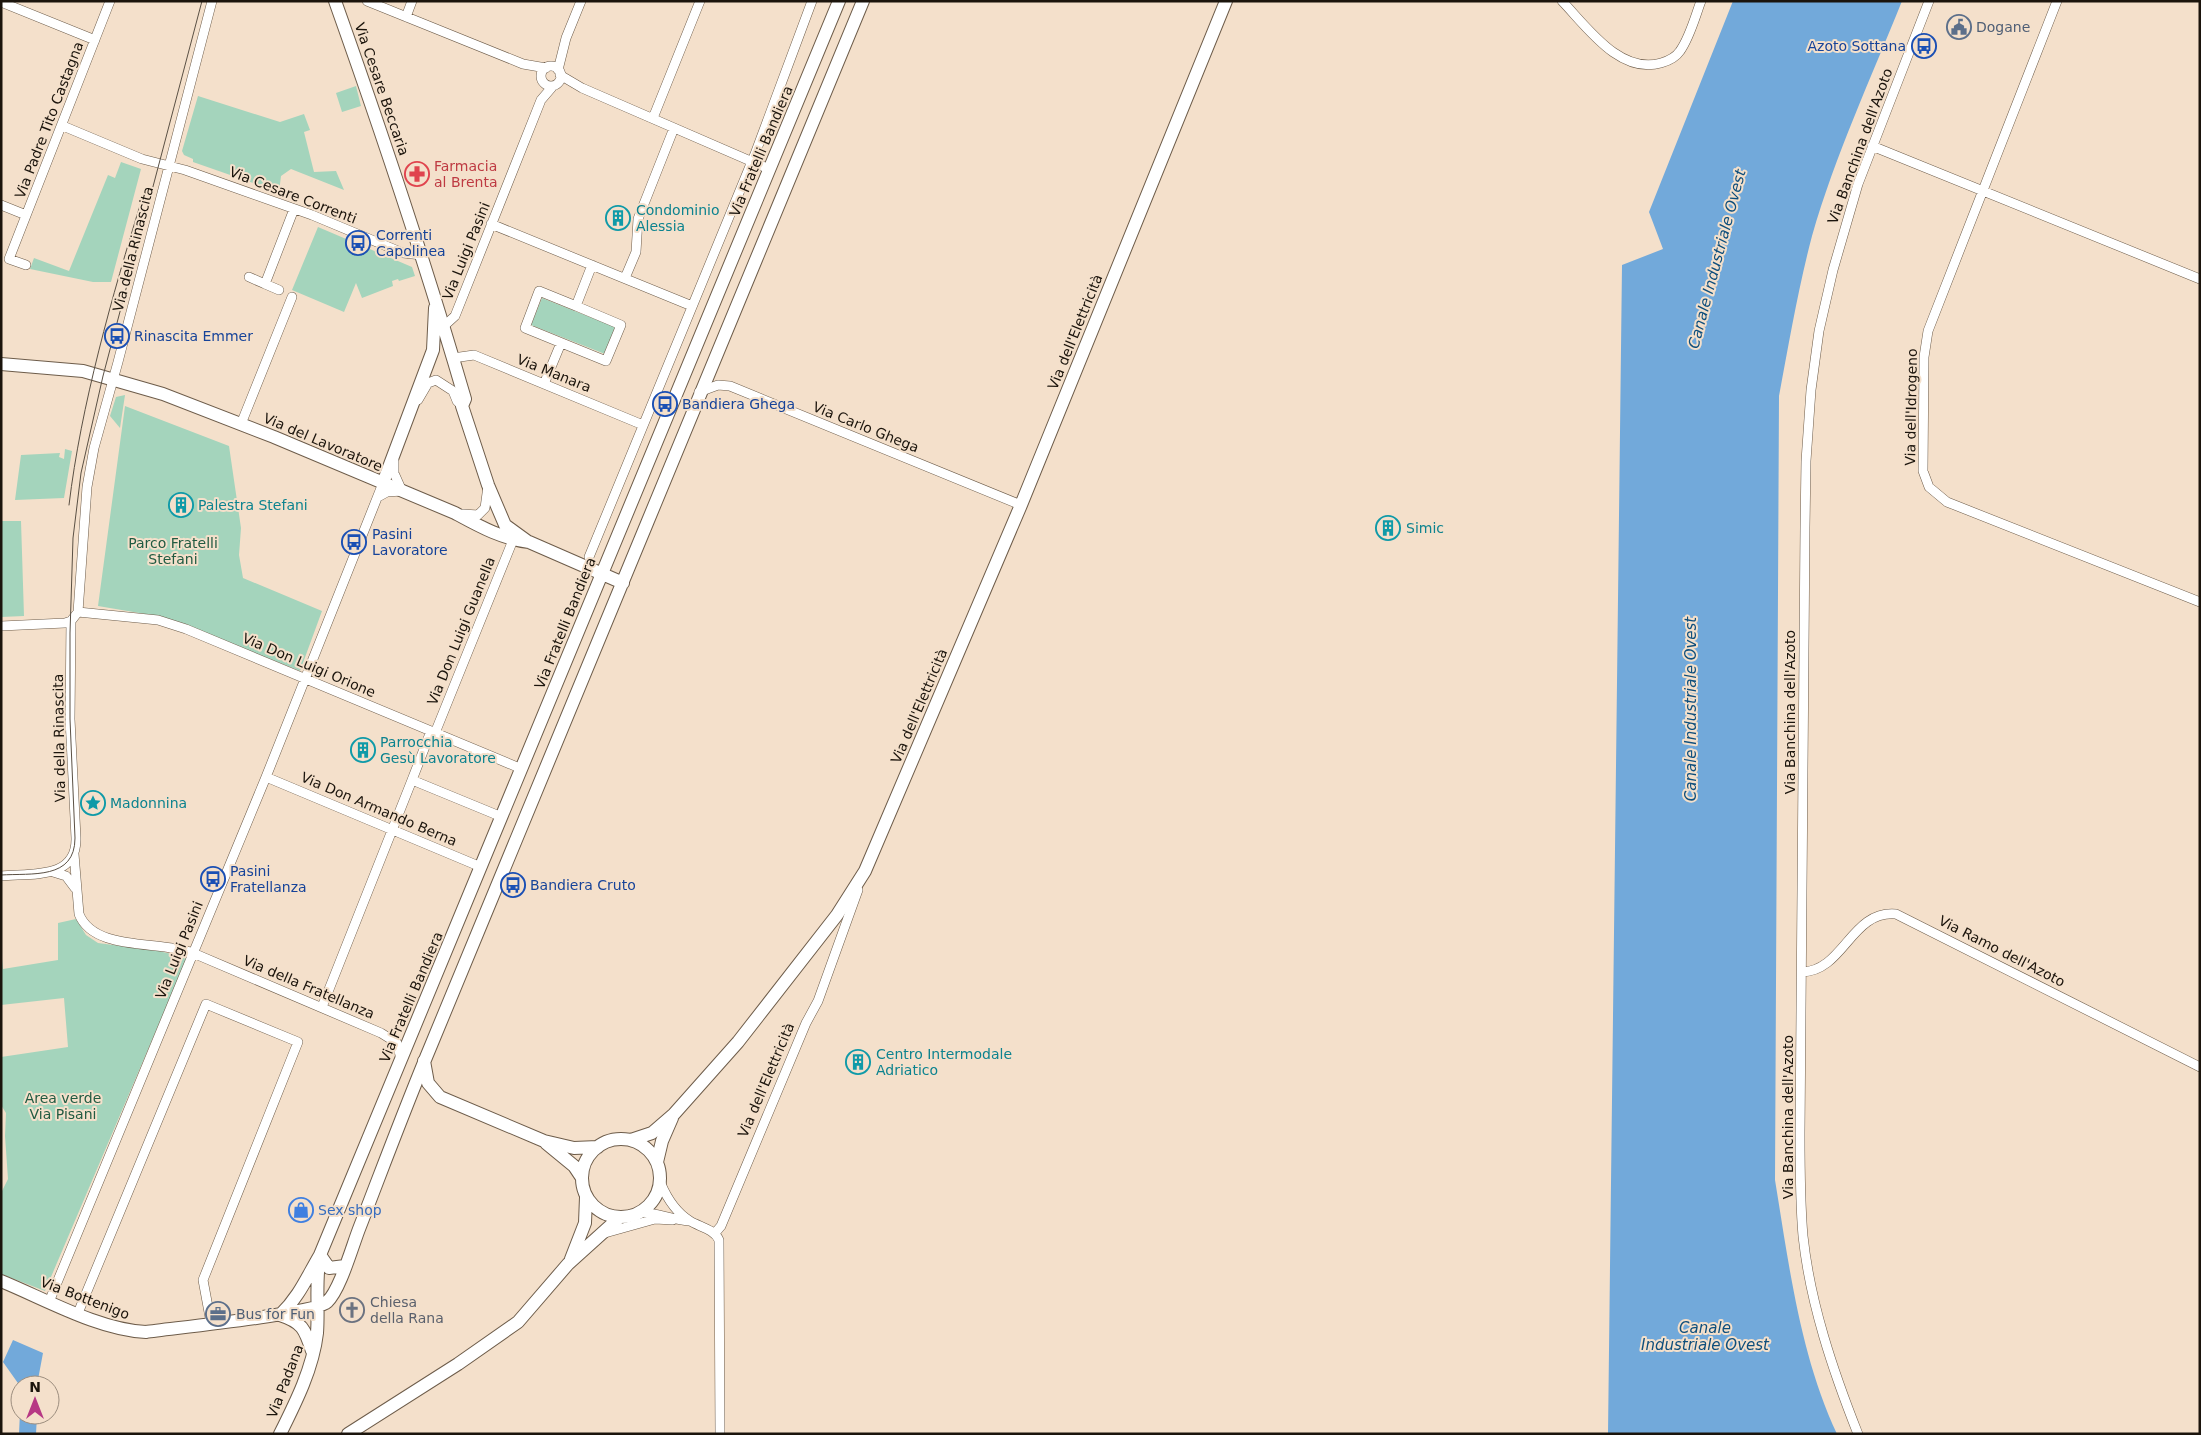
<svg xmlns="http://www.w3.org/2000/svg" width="2201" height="1435" font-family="'DejaVu Sans',sans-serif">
<rect width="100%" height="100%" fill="#f4e0cb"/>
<path fill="#a4d4bc" d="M356 86 361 106 342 112 336 93Z
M198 96 280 122 304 114 310 130 304 132 314 172 336 171 344 190 291 169 281 176 279 192 193 162V159L184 155 182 151Z
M121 162 141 169 111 282H93L30 269 34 258 69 271 108 175 115 178Z
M318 227 412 267 415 276 399 281 398 279 392 281 393 286 362 298 356 283 344 312 292 290Z
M542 298 615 327 605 354 531 325Z
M125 395 120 428 110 416 116 397Z
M125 406 229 446 241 528 239 555 243 578 322 611 300 671 163 617 98 606Z
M65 449 72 451 64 498 15 500 21 455 60 453 59 457 64 459Z
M1 521H21L24 616 1 617Z
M76 919 86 935 98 943 159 951 187 958 45 1291 1 1274V1193L8 1179 5 1136 6 1113 1 1105V1057L68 1047 64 998 1 1005V949L3 969 58 960V923Z"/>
<path fill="#72a9da" d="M1733 1H1902C1871 78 1835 156 1812 236 1798 289 1789 343 1779 396L1775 1180C1789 1265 1800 1355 1837 1434H1608L1622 265 1663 249 1649 212Z
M13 1340 43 1353 37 1385 20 1386 3 1362Z
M20 1412V1415H37L36 1434H19Z"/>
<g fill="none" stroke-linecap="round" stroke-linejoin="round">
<defs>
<path id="street" d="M367 1 523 64 546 68
M1562 1C1587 27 1620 75 1661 63 1668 61 1676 57 1680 51 1690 37 1695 17 1701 1
M2057 1 1928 331 1924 357 1923 471 1929 487 1947 502 2200 602
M1 2 95 40
M406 17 412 1
M541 76a10 10 0 1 1 20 0a10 10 0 1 1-20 0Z
M558 70 566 38 581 1
M560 75 582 88 769 169
M653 118 700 1
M63 126 142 159 185 170 312 215 403 253 422 255
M1872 146 2200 279
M1 205 26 215
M491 224 692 306
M26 265 9 259 110 1
M249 277 265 284
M625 278 636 252 638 219 674 128
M279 290 265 284 294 209
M576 306 621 325 606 361 525 328 539 291 576 306 592 265
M444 326 455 316 541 100 553 86
M453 358 474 355 643 425
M544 384 561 343
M699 392 718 385 730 386 1021 505
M418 400 428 383 436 380 453 391 457 401 462 406
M241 424 292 297
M378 497 387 492 402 491 394 473V461
M463 514 478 515 485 508 488 486
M589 557 755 154 812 1
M78 612 158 620 186 629 522 769
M1 626 65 623 71 621 78 612 87 487 94 448 118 362 212 1
M431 731 412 780 502 817
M435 733 513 540
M266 777 481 867
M74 854 79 914C94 952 160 940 193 953L381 1033 397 1043 401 1059
M53 872 66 876 75 888
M1 876C31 873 77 880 76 838L70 719 71 621
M1802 972C1844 971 1851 910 1896 914L2200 1067
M322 1007 412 780
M661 1184C667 1198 677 1213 690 1221 700 1227 714 1229 719 1240L720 1434
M641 1212C658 1213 672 1220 690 1221
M605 1233 655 1219 673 1220
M715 1233 721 1226 806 1023 818 1001 858 890
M49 1302 266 777 383 483
M78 1313 206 1004 298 1042 203 1280 211 1323
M1858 1434C1833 1371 1810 1303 1803 1236 1800 1202 1800 1167 1800 1133L1805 528 1806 461 1811 390 1819 331 1833 270 1858 184 1929 1"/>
<path id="secondary" d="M335 1C382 133 426 265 465 399L462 406 488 485 505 525 527 541
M1 364 83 371 163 394 274 437 455 513C479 526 502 539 529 542L623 583
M383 483 433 350 435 308
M424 1061 428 1083 440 1097 544 1141 574 1148 598 1147
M582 1178a39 39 0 1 1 78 0a39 39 0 1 1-78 0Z
M631 1140 652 1133 674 1114 738 1042 837 915 865 871 1021 505 1226 1
M546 1143 574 1166 582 1178
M657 1162 662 1141 672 1118
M571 1259 585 1223 586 1197
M1 1281C45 1299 99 1330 146 1332 173 1328 315 1314 327 1302 340 1290 352 1247 359 1229 383 1167 406 1105 432 1043 577 696 718 348 863 1
M280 1315C299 1297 307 1277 320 1255L329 1268 345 1266
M280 1315C302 1322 305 1329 312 1351
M280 1434C296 1402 313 1368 317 1333 319 1307 315 1281 320 1255L839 1
M348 1434 458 1364 518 1322 568 1264 619 1218"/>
</defs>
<use href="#street" stroke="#6d5c4a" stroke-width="10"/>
<use href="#secondary" stroke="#6d5c4a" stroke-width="14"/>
<use href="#street" stroke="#fff" stroke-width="9"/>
<use href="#secondary" stroke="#fff" stroke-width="12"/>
<path stroke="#5a5044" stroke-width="1" d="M69 505C81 405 112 296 142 199
M1 875C32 873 75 880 75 838L70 719V633L73 538 81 473 103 376 202 1"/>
</g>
<defs>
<symbol id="civic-ring" viewBox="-11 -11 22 22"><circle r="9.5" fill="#f4e0cb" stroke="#5c6f8a" stroke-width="1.5"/><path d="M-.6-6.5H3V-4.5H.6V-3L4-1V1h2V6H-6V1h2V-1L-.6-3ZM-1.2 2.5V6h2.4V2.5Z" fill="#5c6f8a"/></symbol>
<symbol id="bus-ring" viewBox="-11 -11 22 22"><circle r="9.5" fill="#f4e0cb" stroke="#1a4fb4" stroke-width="1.5"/><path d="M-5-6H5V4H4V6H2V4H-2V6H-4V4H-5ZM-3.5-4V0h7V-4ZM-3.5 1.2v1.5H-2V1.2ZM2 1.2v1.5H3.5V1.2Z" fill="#1a4fb4"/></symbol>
<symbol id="pharmacy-ring" viewBox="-11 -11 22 22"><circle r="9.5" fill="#f4e0cb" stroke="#e0444e" stroke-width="1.5"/><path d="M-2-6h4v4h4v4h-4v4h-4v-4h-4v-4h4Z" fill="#e0444e"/></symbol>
<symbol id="building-ring" viewBox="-11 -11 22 22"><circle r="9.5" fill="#f4e0cb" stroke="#0f9aa8" stroke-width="1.5"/><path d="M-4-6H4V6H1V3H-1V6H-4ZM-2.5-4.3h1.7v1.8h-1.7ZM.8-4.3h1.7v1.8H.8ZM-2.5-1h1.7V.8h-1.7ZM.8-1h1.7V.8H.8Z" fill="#0f9aa8"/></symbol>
<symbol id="sight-ring" viewBox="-11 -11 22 22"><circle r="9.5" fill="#f4e0cb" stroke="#0f9aa8" stroke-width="1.5"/><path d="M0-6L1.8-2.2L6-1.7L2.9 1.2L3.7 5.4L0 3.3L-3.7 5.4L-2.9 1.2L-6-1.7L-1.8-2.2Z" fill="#0f9aa8"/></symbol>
<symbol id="shop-ring" viewBox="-11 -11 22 22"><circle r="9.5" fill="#f4e0cb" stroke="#3f7fe0" stroke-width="1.5"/><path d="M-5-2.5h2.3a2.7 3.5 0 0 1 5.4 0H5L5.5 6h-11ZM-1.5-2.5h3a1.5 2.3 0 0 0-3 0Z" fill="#3f7fe0"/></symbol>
<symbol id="church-ring" viewBox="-11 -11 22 22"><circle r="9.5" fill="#f4e0cb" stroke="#6b7280" stroke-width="1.5"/><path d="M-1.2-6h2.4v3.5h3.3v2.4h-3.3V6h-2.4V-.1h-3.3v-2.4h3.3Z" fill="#6b7280"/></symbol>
<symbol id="office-ring" viewBox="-11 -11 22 22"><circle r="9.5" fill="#f4e0cb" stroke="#5c6f8a" stroke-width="1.5"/><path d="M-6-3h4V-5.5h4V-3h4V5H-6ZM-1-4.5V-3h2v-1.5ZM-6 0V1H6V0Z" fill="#5c6f8a"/></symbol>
</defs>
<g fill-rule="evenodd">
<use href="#civic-ring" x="1945" y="13" width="28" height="28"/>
<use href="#bus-ring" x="1910" y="32" width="28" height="28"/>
<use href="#pharmacy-ring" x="403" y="160" width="28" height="28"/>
<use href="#building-ring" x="604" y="204" width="28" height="28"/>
<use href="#bus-ring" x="344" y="229" width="28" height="28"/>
<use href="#bus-ring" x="103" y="322" width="28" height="28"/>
<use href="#bus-ring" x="651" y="390" width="28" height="28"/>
<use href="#building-ring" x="167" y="491" width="28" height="28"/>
<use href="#building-ring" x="1374" y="514" width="28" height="28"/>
<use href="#bus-ring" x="340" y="528" width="28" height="28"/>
<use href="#building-ring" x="349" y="736" width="28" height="28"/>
<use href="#sight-ring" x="79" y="789" width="28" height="28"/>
<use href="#bus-ring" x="199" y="865" width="28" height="28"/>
<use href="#bus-ring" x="499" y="871" width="28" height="28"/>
<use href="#building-ring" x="844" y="1048" width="28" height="28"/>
<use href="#shop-ring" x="287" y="1196" width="28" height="28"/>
<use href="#church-ring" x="338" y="1296" width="28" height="28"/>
<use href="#office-ring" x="204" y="1300" width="28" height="28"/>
</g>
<g text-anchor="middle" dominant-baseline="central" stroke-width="4" stroke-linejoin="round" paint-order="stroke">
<g font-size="14" fill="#4e5e75" stroke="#f4e0cb" text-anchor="start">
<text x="1976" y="27">Dogane</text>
<text x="236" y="1314">Bus for Fun</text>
</g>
<g font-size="14" fill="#164399" stroke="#f4e0cb" text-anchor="start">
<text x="1906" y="46" text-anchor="end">Azoto Sottana</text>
<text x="376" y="235">Correnti<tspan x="376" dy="16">Capolinea</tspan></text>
<text x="134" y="336">Rinascita Emmer</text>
<text x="682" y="404">Bandiera Ghega</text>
<text x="372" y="534">Pasini<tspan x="372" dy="16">Lavoratore</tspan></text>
<text x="230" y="871">Pasini<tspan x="230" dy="16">Fratellanza</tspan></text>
<text x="530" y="885">Bandiera Cruto</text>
</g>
<g font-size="14" fill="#1b140c" stroke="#f4e0cb">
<text transform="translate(382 89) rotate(71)">Via Cesare Beccaria</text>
<text transform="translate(49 120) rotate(-69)">Via Padre Tito Castagna</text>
<text transform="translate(1860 146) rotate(-70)">Via Banchina dell'Azoto</text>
<text transform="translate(761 151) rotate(-67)">Via Fratelli Bandiera</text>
<text transform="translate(293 195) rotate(21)">Via Cesare Correnti</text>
<text transform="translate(133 249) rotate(-76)">Via della Rinascita</text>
<text transform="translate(466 251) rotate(-68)">Via Luigi Pasini</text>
<text transform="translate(1075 332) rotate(-68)">Via dell'Elettricità</text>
<text transform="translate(554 373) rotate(22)">Via Manara</text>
<text transform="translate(1911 407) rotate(-89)">Via dell'Idrogeno</text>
<text transform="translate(866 427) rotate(22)">Via Carlo Ghega</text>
<text transform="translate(323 442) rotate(23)">Via del Lavoratore</text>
<text transform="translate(565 623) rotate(-68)">Via Fratelli Bandiera</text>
<text transform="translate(461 631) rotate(-68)">Via Don Luigi Guanella</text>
<text transform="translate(309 665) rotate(23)">Via Don Luigi Orione</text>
<text transform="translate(919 706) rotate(-67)">Via dell'Elettricità</text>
<text transform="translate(1790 712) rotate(-90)">Via Banchina dell'Azoto</text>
<text transform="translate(59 738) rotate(-91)">Via della Rinascita</text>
<text transform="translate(379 809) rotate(23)">Via Don Armando Berna</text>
<text transform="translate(179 950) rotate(-68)">Via Luigi Pasini</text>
<text transform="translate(2002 951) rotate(27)">Via Ramo dell'Azoto</text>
<text transform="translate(309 987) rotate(23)">Via della Fratellanza</text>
<text transform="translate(411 997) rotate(-67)">Via Fratelli Bandiera</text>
<text transform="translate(766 1080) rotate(-67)">Via dell'Elettricità</text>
<text transform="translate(1788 1117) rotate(-90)">Via Banchina dell'Azoto</text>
<text transform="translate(85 1298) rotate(21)">Via Bottenigo</text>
<text transform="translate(285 1381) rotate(-69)">Via Padana</text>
</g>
<g font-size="14" fill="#be3a42" stroke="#f4e0cb" text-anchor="start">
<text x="434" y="166">Farmacia<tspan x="434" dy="16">al Brenta</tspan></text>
</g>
<g font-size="14" fill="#0d838f" stroke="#f4e0cb" text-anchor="start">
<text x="636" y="210">Condominio<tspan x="636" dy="16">Alessia</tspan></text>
<text x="198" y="505">Palestra Stefani</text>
<text x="1406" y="528">Simic</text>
<text x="380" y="742">Parrocchia<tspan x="380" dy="16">Gesù Lavoratore</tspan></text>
<text x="110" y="803">Madonnina</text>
<text x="876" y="1054">Centro Intermodale<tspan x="876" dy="16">Adriatico</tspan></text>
</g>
<g font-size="14" fill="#215b42" stroke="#f4e0cb">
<text x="173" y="543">Parco Fratelli<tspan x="173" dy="16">Stefani</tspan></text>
<text x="63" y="1098">Area verde<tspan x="63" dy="16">Via Pisani</tspan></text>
</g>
<g font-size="14" fill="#366cbe" stroke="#f4e0cb" text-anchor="start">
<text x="318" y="1210">Sex shop</text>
</g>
<g font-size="14" fill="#5b616d" stroke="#f4e0cb" text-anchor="start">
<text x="370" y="1302">Chiesa<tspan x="370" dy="16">della Rana</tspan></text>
</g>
<g font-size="15" font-style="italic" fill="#0e4e7c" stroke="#f4e0cb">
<text transform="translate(1717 259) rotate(-75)">Canale Industriale Ovest</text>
<text transform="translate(1691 709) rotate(-90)">Canale Industriale Ovest</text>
<text x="1705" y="1328">Canale<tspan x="1705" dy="17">Industriale Ovest</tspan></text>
</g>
</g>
<rect width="2201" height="1435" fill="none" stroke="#1b140c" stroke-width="5"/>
<g transform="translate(35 1400)"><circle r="24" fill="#f4e0cb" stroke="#9d8e7f"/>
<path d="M0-4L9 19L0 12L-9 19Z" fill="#b73884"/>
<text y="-8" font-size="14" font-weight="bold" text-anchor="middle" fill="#1b140c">N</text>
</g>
</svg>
